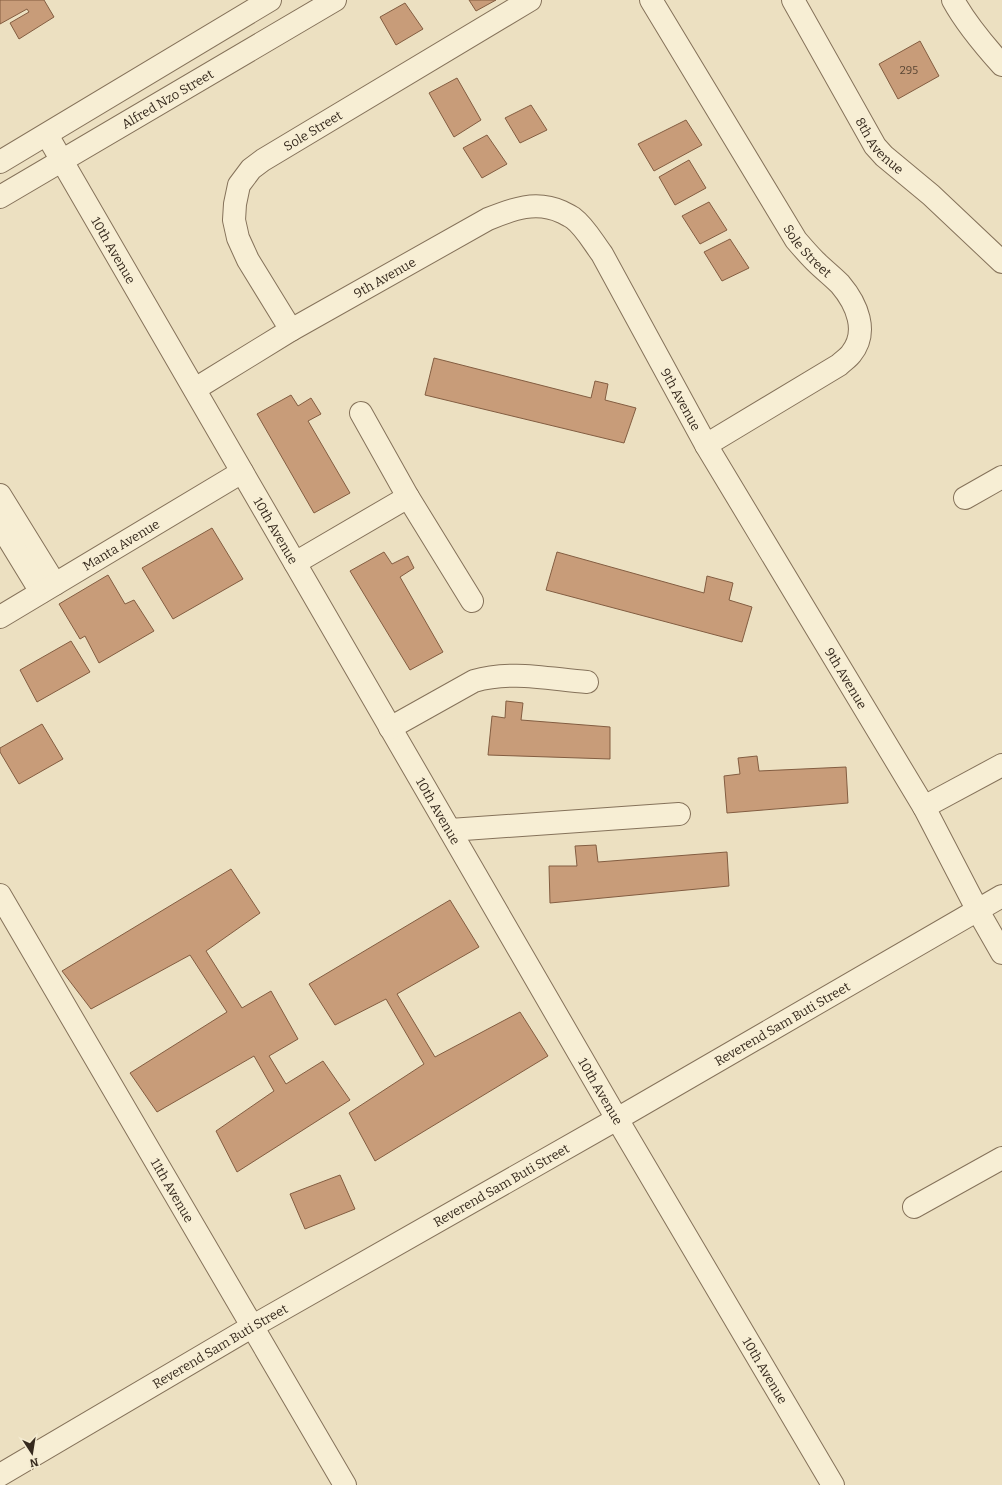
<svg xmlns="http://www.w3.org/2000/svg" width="1002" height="1485" font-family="Bitter,serif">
<rect width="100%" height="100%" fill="#ece0c1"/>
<path fill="#c89c79" stroke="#835d41" d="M0 0H44L54 17 19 39 10 23 29 12 27 9 0 24Z
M469 0H496L476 11Z
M405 3 423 29 396 45 380 17Z
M920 41 939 76 898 99 879 64Z
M457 78 481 120 454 137 429 93Z
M531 105 547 130 520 143 505 118Z
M686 120 702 145 654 171 638 144Z
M487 135 507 164 482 178 463 148Z
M689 160 706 188 675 205 659 177Z
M709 202 727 230 700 244 682 216Z
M730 239 749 268 722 281 704 252Z
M434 358 591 398 595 381 608 384 605 400 636 408 624 443 425 395Z
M291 395 298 406 311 398 321 414 308 421 350 493 314 513 257 414Z
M212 528 243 579 173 619 142 568Z
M384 552 392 564 408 556 414 568 400 577 443 652 410 670 350 571Z
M557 552 704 593 707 576 733 583 729 600 752 607 742 642 546 590Z
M108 575 125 604 134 600 154 631 99 663 85 636 80 639 59 604Z
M71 641 90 672 37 702 20 670Z
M506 701 523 703 521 720 610 727V759L488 755 492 716 505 718Z
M42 724 63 759 19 784 0 752V748Z
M757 756 759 771 846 767 848 803 727 813 724 776 740 774 738 758Z
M596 845 598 862 727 852 729 886 550 903 549 866H577L575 846Z
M231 869 260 913 206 951 242 1008 271 991 298 1039 269 1056 286 1084 323 1061 350 1100 237 1172 216 1131 274 1091 254 1056 157 1112 130 1073 227 1012 190 955 91 1009 62 971Z
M450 900 479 947 397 994 435 1057 520 1012 548 1056 375 1161 349 1113 424 1064 386 999 335 1025 309 984Z
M340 1175 355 1209 305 1229 290 1194Z"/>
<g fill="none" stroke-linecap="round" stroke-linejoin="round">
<defs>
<g id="minor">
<path id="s1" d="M651 0 796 240C802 247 808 254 815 261 823 269 832 276 840 284 857 304 869 332 851 354 848 358 843 361 839 365L706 445"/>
<path id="s2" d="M793 0 875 146 884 156 931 195 1002 262"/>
<path d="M953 0C966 24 984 45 1002 65"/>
<path id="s3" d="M47 135 617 1119 833 1485"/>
<path d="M0 162 270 0"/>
<path id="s4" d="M0 197 335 0"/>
<path id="s5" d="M291 330 248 260 238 238 234 220 235 204 239 185 251 169 263 160 530 0"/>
<path id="s6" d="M195 389 291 330 488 219C513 209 536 200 562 212 566 214 570 216 573 218 585 227 593 242 602 254L706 445 924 807 978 911 1002 953"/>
<path d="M361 413 408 497"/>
<path d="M0 495 55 584"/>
<path d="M965 498 1002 477"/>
<path d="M0 525 41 592"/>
<path d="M295 563 408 497 472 601"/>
<path id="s7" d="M0 617 242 472"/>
<path d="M390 728 474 681C510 670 549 679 587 682"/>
<path d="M924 807 1002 765"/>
<path d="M450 830 679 814"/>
<path id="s8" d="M0 895 345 1485"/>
<path d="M914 1207 1002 1158"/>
<path id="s9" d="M0 1475 253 1326 617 1119 1002 896"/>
</g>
</defs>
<use href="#minor" stroke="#85725a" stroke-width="24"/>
<use href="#minor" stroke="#f7eed4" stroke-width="22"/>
</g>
<g text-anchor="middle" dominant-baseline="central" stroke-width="4" stroke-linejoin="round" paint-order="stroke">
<g font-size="11" fill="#5a4634">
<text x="909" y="70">295</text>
</g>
<g font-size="13" fill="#35291d" stroke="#f4ebd1">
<text stroke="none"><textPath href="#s4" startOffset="194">Alfred Nzo Street</textPath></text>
<text stroke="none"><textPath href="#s5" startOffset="253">Sole Street</textPath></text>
<text stroke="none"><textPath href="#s2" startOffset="170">8th Avenue</textPath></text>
<text stroke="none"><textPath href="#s3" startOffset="133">10th Avenue</textPath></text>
<text stroke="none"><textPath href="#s1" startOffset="296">Sole Street</textPath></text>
<text stroke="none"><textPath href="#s6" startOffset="220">9th Avenue</textPath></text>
<text stroke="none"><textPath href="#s6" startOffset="640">9th Avenue</textPath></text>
<text stroke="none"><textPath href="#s3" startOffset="457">10th Avenue</textPath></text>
<text stroke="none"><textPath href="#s7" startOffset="141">Manta Avenue</textPath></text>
<text stroke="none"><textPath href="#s6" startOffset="964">9th Avenue</textPath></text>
<text stroke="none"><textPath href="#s3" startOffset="781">10th Avenue</textPath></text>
<text stroke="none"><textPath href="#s9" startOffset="903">Reverend Sam Buti Street</textPath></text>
<text stroke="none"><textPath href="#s3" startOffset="1105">10th Avenue</textPath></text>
<text stroke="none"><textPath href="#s9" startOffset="579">Reverend Sam Buti Street</textPath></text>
<text stroke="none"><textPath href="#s8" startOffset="342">11th Avenue</textPath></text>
<text stroke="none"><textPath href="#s9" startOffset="255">Reverend Sam Buti Street</textPath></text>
<text stroke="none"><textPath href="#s3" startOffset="1429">10th Avenue</textPath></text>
</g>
</g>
<g transform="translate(32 1453) rotate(168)" stroke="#f4ebd1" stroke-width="3" paint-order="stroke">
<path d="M0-3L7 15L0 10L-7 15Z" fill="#35291d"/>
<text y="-6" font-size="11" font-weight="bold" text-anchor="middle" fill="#35291d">N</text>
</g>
</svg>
